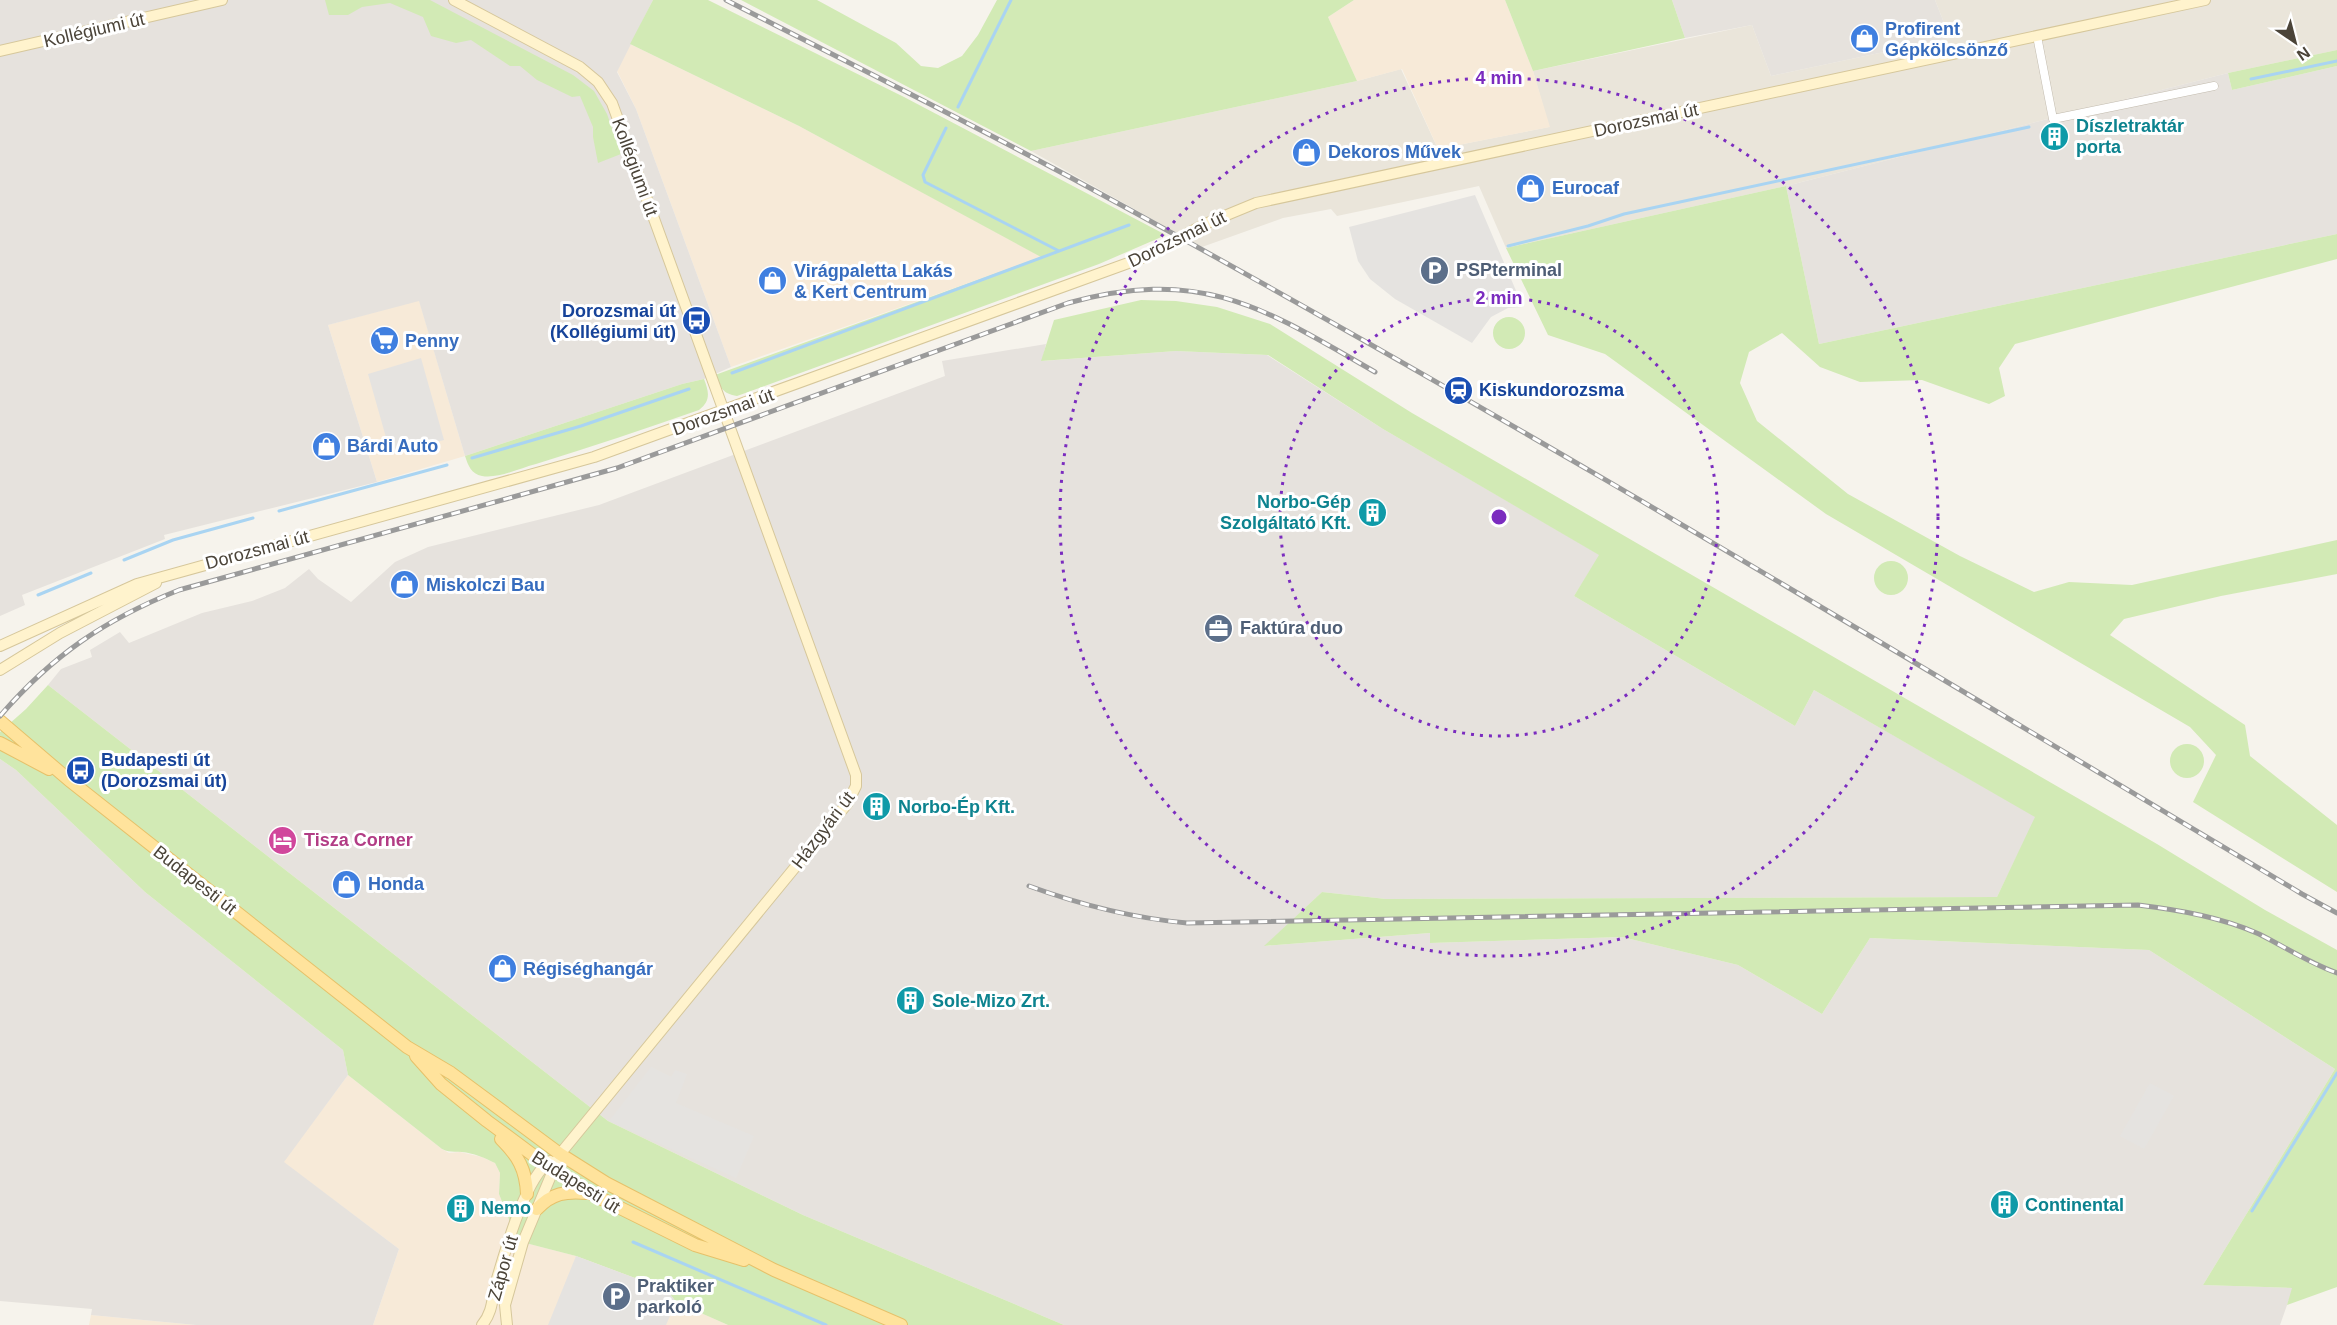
<svg xmlns="http://www.w3.org/2000/svg" width="2337" height="1325" font-family="Arial,sans-serif">
<rect width="100%" height="100%" fill="#f6f3ec"/>
<path fill="#eae5da" d="M1935 0H2337V50L2228 73 1786 186 1506 248 1479 186 1337 216 1331 209 1283 218 1202 247 1031 151 1357 81 1401 69 1438 149 1549 127 1533 71 1752 25 1771 76 1950 38Z"/>
<path fill="#f7ead8" d="M1354 0H1505L1533 71 1550 127 1438 149 1402 69 1357 81 1328 17Z
M630 44 799 126 1042 257 731 367 636 109 617 71Z
M419 300 465 456 377 482 328 325Z
M348 1075 442 1149 449 1153 460 1152 482 1157 495 1163 500 1173 499 1194 510 1222 506 1238 576 1256 667 1290 676 1302 728 1325H373L399 1249 283 1162Z
M91 1315 196 1325H89Z"/>
<path fill="#e6e2dd" d="M0 0H653L617 72 636 109 731 367 704 379 682 384 465 456 419 301 328 325 377 482 164 535 165 539 22 595 25 605 0 616Z
M1672 0H1935L1950 38 1771 76 1752 25 1685 38Z
M2337 66V234L1819 344 1786 186 2228 73 2232 90Z
M1046 344 1042 361 1176 351 1267 355 1383 429 1600 555 1574 596 1795 726 1814 690 2036 817 1997 897 1386 899 1322 892 1265 946 1430 933V943L1622 937 1738 965 1822 1014 1870 938 2149 950 2335 1069 2203 1285 2293 1288 2280 1325H1064L803 1215 608 1121 48 685 61 669 92 657 90 650 120 632 129 643 202 613 252 601 285 588 309 569 318 579 351 602 395 562 428 547 599 505 945 376 942 361Z
M0 759 16 770 145 892 343 1050 348 1075 284 1162 399 1249 373 1325H196L91 1315 92 1309 0 1301Z"/>
<path fill="#d2eab5" d="M325 0H430L573 75 594 91 607 114 621 154 598 163 593 137V127L580 96 572 97 537 80 520 66H510L471 40 456 43 431 36 423 17 390 3 362 7 348 15H329Z
M653 0H708L904 97 1166 235 1099 264 737 396C723 394 720 387 715 375L1041 257 799 126 630 44Z
M741 0H817L896 43 921 66 938 68 962 56 978 35 997 0H1354L1328 17 1357 81 1031 151Z
M1505 0H1672L1685 38 1533 71Z
M2337 50V66L2232 90 2228 73Z
M1786 186 1819 344 2337 234V259L2015 344 1999 368 2005 396 1989 404 1922 380 1860 382 1820 367 1782 333 1749 352 1740 383 1757 421 1848 494 1960 556 2034 592 2069 582 2132 585 2337 540V574L2221 596 2124 619 2110 635 2245 725 2250 756 2337 825V892L2193 802 2216 755 2190 727 1826 514 1605 354 1548 335 1506 248Z
M1141 300 1176 301 1217 307 1270 324 1412 413 2157 844 2265 910 2337 950V1287L2287 1305 2292 1288 2203 1285 2335 1069 2149 950 1870 938 1822 1014 1738 965 1622 937 1430 943V933L1264 946 1322 892 1386 899 1997 897 2035 817 1814 690 1795 726 1574 596 1599 555 1383 429 1268 355 1176 351 1041 361 1054 320Z
M1493 333a16 16 0 1 1 32 0a16 16 0 1 1-32 0Z
M704 379C709 392 711 401 699 410 645 429 591 447 536 464 520 468 498 479 482 476 471 474 468 465 465 456L682 384Z
M1874 578a17 17 0 1 1 34 0a17 17 0 1 1-34 0Z
M48 685 608 1121 803 1215 1064 1325H728L676 1302 667 1290 576 1256 506 1238 510 1222 499 1194 500 1173 495 1163C485 1158 473 1153 462 1152 454 1151 449 1153 442 1149L348 1075 343 1050 145 892 16 770 0 759V732L26 709Z
M2170 761a17 17 0 1 1 34 0a17 17 0 1 1-34 0Z"/>
<path fill="#e5e3e0" d="M1475 195 1523 307 1508 308 1491 317 1472 343 1395 299 1370 279 1358 261 1349 227Z
M421 358 444 440 391 455 368 374Z
M651 1067 671 1077 675 1070 687 1074 676 1103 754 1136 736 1178 609 1121Z
M2150 1083 2174 1096 2144 1149 2120 1136Z
M576 1256 667 1290 676 1302 666 1325H548Z"/>
<g fill="none" stroke-linecap="round" stroke-linejoin="round">
<path stroke="#a9d4f2" stroke-width="3" d="M2251 79 2337 61
M958 107 1011 0
M946 128 923 175 925 182 1059 251
M1508 246 1588 226 1624 214 2029 127
M732 373 1129 225
M472 458 581 426 689 389
M279 511 447 465
M124 560 173 540 253 518
M38 595 91 573
M2252 1211 2337 1073
M633 1242 826 1325"/>
<defs>
<path id="street" d="M2037 36 2053 119 2214 86"/>
<path id="secondary" d="M454 0 580 67 598 82 612 103 856 775V786L847 804 560 1154 523 1242 505 1305 507 1325
M0 51 222 0
M0 646 137 584 594 457 1142 258 1205 224 1256 203 2205 0
M0 670 60 633 156 583
M482 1325C493 1312 492 1298 496 1282 505 1252 525 1178 550 1161"/>
<path id="primary" d="M0 721 69 780 407 1047 451 1073 560 1154 606 1183 774 1270 901 1325
M0 743 49 769
M416 1056 441 1084 487 1121 545 1164 590 1193 695 1245 744 1260
M501 1139C518 1156 526 1169 527 1194
M537 1209C552 1193 566 1191 587 1193"/>
</defs>
<use href="#street" stroke="#c2bbae" stroke-width="9"/>
<use href="#secondary" stroke="#d6c79b" stroke-width="12"/>
<use href="#primary" stroke="#e6c16a" stroke-width="14"/>
<use href="#street" stroke="#fff" stroke-width="8"/>
<use href="#secondary" stroke="#fff3cd" stroke-width="10"/>
<use href="#primary" stroke="#ffe39c" stroke-width="12"/>
<defs>
<path id="rail" d="M726 0C839 58 954 115 1066 175 1485 402 1893 650 2302 894L2337 913
M0 716C53 655 104 620 179 590L617 468 1068 303C1202 266 1264 308 1375 372
M1029 886C1081 905 1132 918 1187 923L2138 905C2179 910 2221 917 2259 934 2285 947 2309 963 2337 973"/>
</defs>
<use href="#rail" stroke="#9a9a9a" stroke-width="5"/>
<use href="#rail" stroke="#fff" stroke-width="3" stroke-dasharray="9" stroke-linecap="butt"/>
</g>
<g fill="none" stroke="#7b2cbf" stroke-width="3" stroke-dasharray="3 6">
<circle cx="1499" cy="517" r="219"/>
<circle cx="1499" cy="517" r="439"/>
</g>
<defs>
<symbol id="shop-disc" viewBox="-11 -11 22 22"><circle r="9.5" fill="#3f7fe0" stroke="#fff"/><path d="M-5-2.5h2.3a2.7 3.5 0 0 1 5.4 0H5L5.5 6h-11ZM-1.5-2.5h3a1.5 2.3 0 0 0-3 0Z" fill="#fff"/></symbol>
<symbol id="building-disc" viewBox="-11 -11 22 22"><circle r="9.5" fill="#0f9aa8" stroke="#fff"/><path d="M-4-6H4V6H1V3H-1V6H-4ZM-2.5-4.3h1.7v1.8h-1.7ZM.8-4.3h1.7v1.8H.8ZM-2.5-1h1.7V.8h-1.7ZM.8-1h1.7V.8H.8Z" fill="#fff"/></symbol>
<symbol id="parking-disc" viewBox="-11 -11 22 22"><circle r="9.5" fill="#5c6f8a" stroke="#fff"/><path d="M-3.5-5.5H1a3.5 3.5 0 0 1 0 7H-1V5.5H-3.5ZM-1-3.4V-.6H.8a1.4 1.4 0 0 0 0-2.8Z" fill="#fff"/></symbol>
<symbol id="bus-disc" viewBox="-11 -11 22 22"><circle r="9.5" fill="#1a4fb4" stroke="#fff"/><path d="M-5-6H5V4H4V6H2V4H-2V6H-4V4H-5ZM-3.5-4V0h7V-4ZM-3.5 1.2v1.5H-2V1.2ZM2 1.2v1.5H3.5V1.2Z" fill="#fff"/></symbol>
<symbol id="supermarket-disc" viewBox="-11 -11 22 22"><circle r="9.5" fill="#3f7fe0" stroke="#fff"/><path d="M-6-5.5h2.5l.6 2H6L4.5 2H-2.5L-4.4-4H-6ZM-1.5 3.2a1.3 1.3 0 1 0 .1 0ZM3 3.2a1.3 1.3 0 1 0 .1 0Z" fill="#fff"/></symbol>
<symbol id="station-disc" viewBox="-11 -11 22 22"><circle r="9.5" fill="#1a4fb4" stroke="#fff"/><path d="M-3-6H3Q5-6 5-4V2Q5 4 3 4L4.5 6H3L1.5 4h-3L-3 6H-4.5L-3 4Q-5 4-5 2V-4Q-5-6-3-6ZM-3.5-4v3h7v-3ZM-3.5 1v1.5H-2V1ZM2 1v1.5H3.5V1Z" fill="#fff"/></symbol>
<symbol id="office-disc" viewBox="-11 -11 22 22"><circle r="9.5" fill="#5c6f8a" stroke="#fff"/><path d="M-6-3h4V-5.5h4V-3h4V5H-6ZM-1-4.5V-3h2v-1.5ZM-6 0V1H6V0Z" fill="#fff"/></symbol>
<symbol id="hotel-disc" viewBox="-11 -11 22 22"><circle r="9.5" fill="#d1479c" stroke="#fff"/><path d="M-6-4.5h1.5V1H6V5H4.5V3h-9V5H-6ZM-4 0a1.8 1.8 0 1 1 3.6 0ZM.5 0V-2.5h3Q6-2.5 6 0Z" fill="#fff"/></symbol>
</defs>
<g fill-rule="evenodd">
<use href="#shop-disc" x="1848" y="22" width="33" height="33"/>
<use href="#building-disc" x="2038" y="120" width="33" height="33"/>
<use href="#shop-disc" x="1290" y="136" width="33" height="33"/>
<use href="#shop-disc" x="1514" y="172" width="33" height="33"/>
<use href="#parking-disc" x="1418" y="254" width="33" height="33"/>
<use href="#shop-disc" x="756" y="264" width="33" height="33"/>
<use href="#bus-disc" x="680" y="304" width="33" height="33"/>
<use href="#supermarket-disc" x="368" y="324" width="33" height="33"/>
<use href="#station-disc" x="1442" y="374" width="33" height="33"/>
<use href="#shop-disc" x="310" y="430" width="33" height="33"/>
<use href="#building-disc" x="1356" y="496" width="33" height="33"/>
<use href="#shop-disc" x="388" y="568" width="33" height="33"/>
<use href="#office-disc" x="1202" y="612" width="33" height="33"/>
<use href="#bus-disc" x="64" y="754" width="33" height="33"/>
<use href="#building-disc" x="860" y="790" width="33" height="33"/>
<use href="#hotel-disc" x="266" y="824" width="33" height="33"/>
<use href="#shop-disc" x="330" y="868" width="33" height="33"/>
<use href="#shop-disc" x="486" y="952" width="33" height="33"/>
<use href="#building-disc" x="894" y="984" width="33" height="33"/>
<use href="#building-disc" x="1988" y="1188" width="33" height="33"/>
<use href="#building-disc" x="444" y="1192" width="33" height="33"/>
<use href="#parking-disc" x="600" y="1280" width="33" height="33"/>
</g>
<g text-anchor="middle" dominant-baseline="central" stroke-width="6" stroke-linejoin="round" paint-order="stroke">
<g font-size="18" font-weight="bold" fill="#366cbe" stroke="#fff" text-anchor="start">
<text x="1885" y="29">Profirent<tspan x="1885" dy="21">Gépkölcsönző</tspan></text>
<text x="1328" y="152">Dekoros Művek</text>
<text x="1552" y="188">Eurocaf</text>
<text x="794" y="271">Virágpaletta Lakás<tspan x="794" dy="21">&amp; Kert Centrum</tspan></text>
<text x="405" y="341">Penny</text>
<text x="347" y="446">Bárdi Auto</text>
<text x="426" y="585">Miskolczi Bau</text>
<text x="368" y="884">Honda</text>
<text x="523" y="969">Régiséghangár</text>
</g>
<g font-size="18" fill="#4b4439" stroke="#fff">
<text transform="translate(94 30) rotate(-13)">Kollégiumi út</text>
<text transform="translate(1646 120) rotate(-12)">Dorozsmai út</text>
<text transform="translate(635 167) rotate(70)">Kollégiumi út</text>
<text transform="translate(1177 239) rotate(-26)">Dorozsmai út</text>
<text transform="translate(723 412) rotate(-20)">Dorozsmai út</text>
<text transform="translate(257 550) rotate(-15)">Dorozsmai út</text>
<text transform="translate(823 830) rotate(-53)">Házgyári út</text>
<text transform="translate(195 880) rotate(38)">Budapesti út</text>
<text transform="translate(576 1182) rotate(32)">Budapesti út</text>
<text transform="translate(503 1268) rotate(-74)">Zápor út</text>
</g>
<g font-size="18" font-weight="bold" fill="#0d838f" stroke="#fff" text-anchor="start">
<text x="2076" y="126">Díszletraktár<tspan x="2076" dy="21">porta</tspan></text>
<text x="1351" y="502" text-anchor="end">Norbo-Gép<tspan x="1351" dy="21">Szolgáltató Kft.</tspan></text>
<text x="898" y="807">Norbo-Ép Kft.</text>
<text x="932" y="1001">Sole-Mizo Zrt.</text>
<text x="2025" y="1205">Continental</text>
<text x="481" y="1208">Nemo</text>
</g>
<g font-size="18" font-weight="bold" fill="#4e5e75" stroke="#fff" text-anchor="start">
<text x="1456" y="270">PSPterminal</text>
<text x="1240" y="628">Faktúra duo</text>
<text x="637" y="1286">Praktiker<tspan x="637" dy="21">parkoló</tspan></text>
</g>
<g font-size="18" font-weight="bold" fill="#164399" stroke="#fff" text-anchor="start">
<text x="676" y="311" text-anchor="end">Dorozsmai út<tspan x="676" dy="21">(Kollégiumi út)</tspan></text>
<text x="1479" y="390">Kiskundorozsma</text>
<text x="101" y="760">Budapesti út<tspan x="101" dy="21">(Dorozsmai út)</tspan></text>
</g>
<g font-size="18" font-weight="bold" fill="#b23c85" stroke="#fff" text-anchor="start">
<text x="304" y="840">Tisza Corner</text>
</g>
</g>
<circle cx="1499" cy="517" r="9" fill="#7b2cbf" stroke="#fff" stroke-width="3"/>
<g font-size="18" text-anchor="middle" font-weight="bold" fill="#7b2cbf" stroke="#fff" stroke-width="6" stroke-linejoin="round" paint-order="stroke">
<text x="1499" y="84">4 min</text>
<text x="1499" y="304">2 min</text>
</g>
<g transform="translate(2295 42) rotate(145)" stroke="#ffffff" stroke-width="4.5" paint-order="stroke">
<path d="M0-4.5L10 22L0 15L-10 22Z" fill="#4b4439"/>
<text y="-9" font-size="16" font-weight="bold" text-anchor="middle" fill="#4b4439">N</text>
</g>
</svg>
